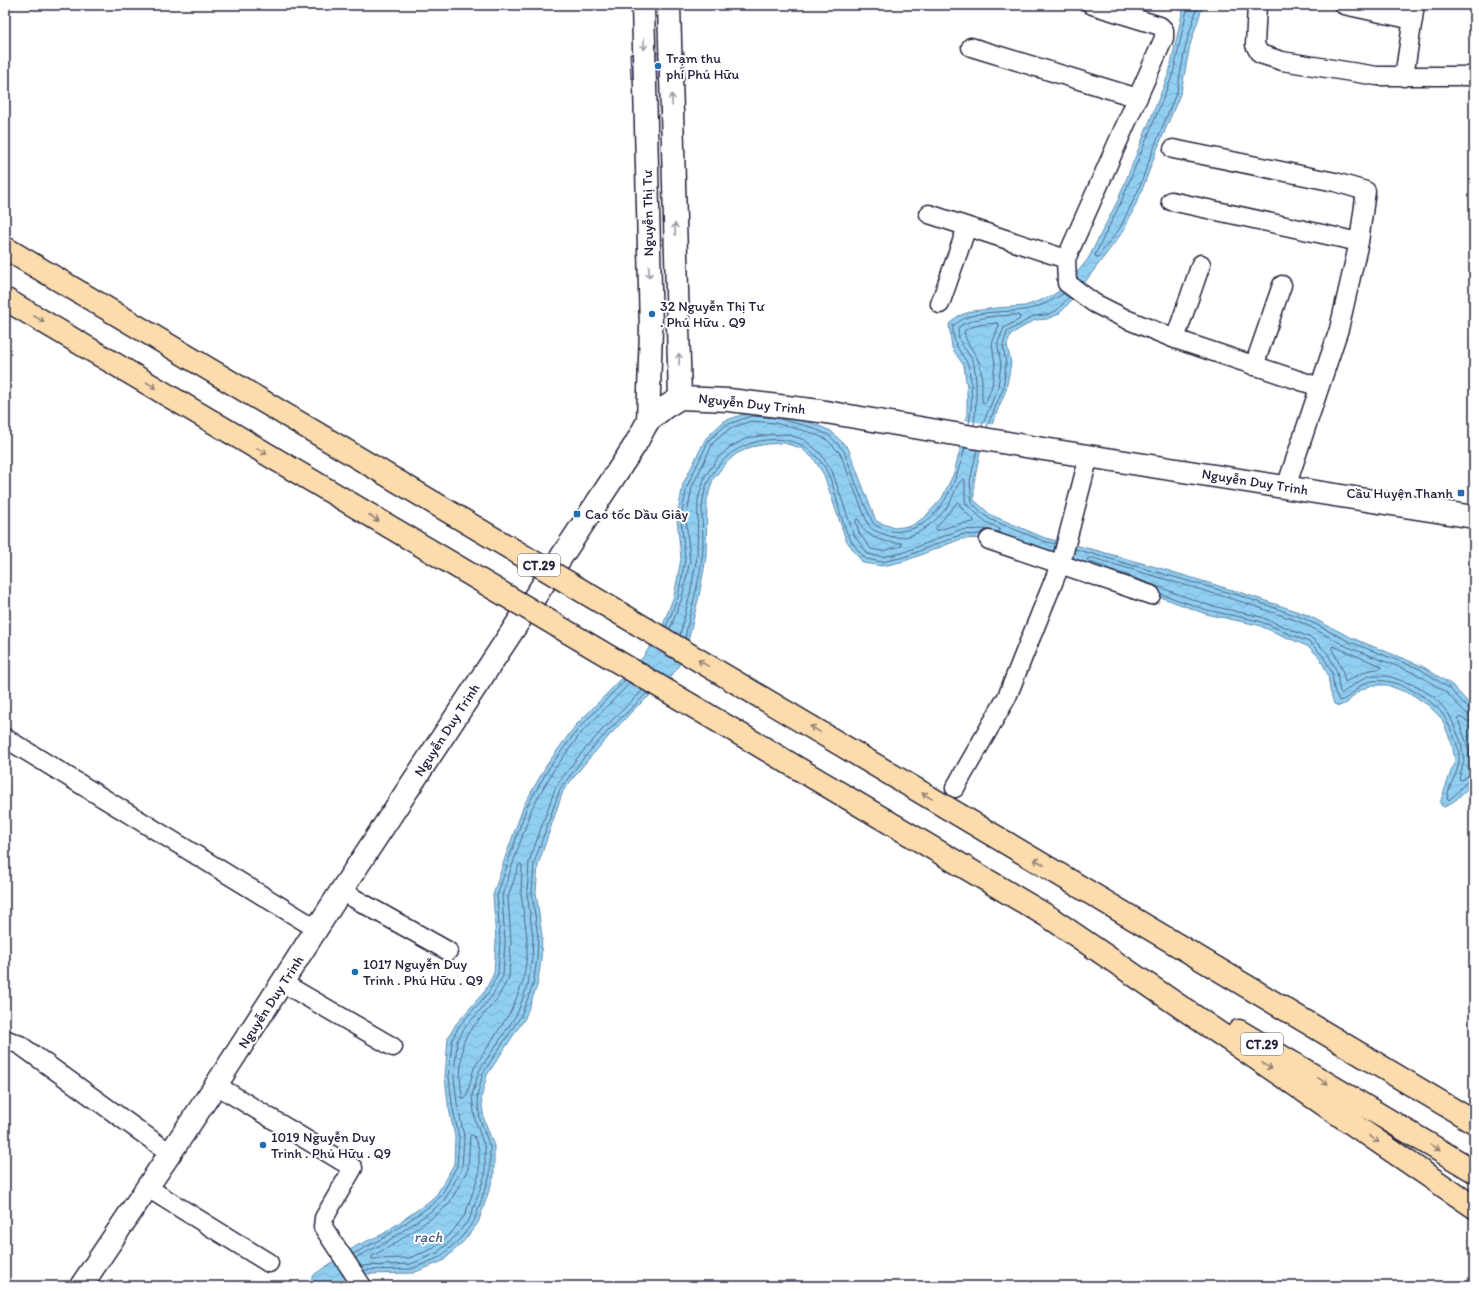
<svg xmlns="http://www.w3.org/2000/svg" width="1479" height="1291" font-family="Itim,sans-serif">
<defs>
<pattern id="water-waves" width="16" height="10" patternUnits="userSpaceOnUse"><rect width="16" height="10" fill="#91cff2"/><path d="M0 5q4-4 8 0t8 0" fill="none" stroke="#7db1d0"/></pattern>
<pattern id="building-hatch" width="6" height="6" patternUnits="userSpaceOnUse"><rect width="6" height="6" fill="#c0c2f4"/><path d="M-1 1l2-2M0 6l6-6M5 7l2-2" fill="none" stroke="#a5a6d2"/></pattern>
</defs>
<rect width="100%" height="100%" fill="#fff"/>
<filter id="ink" filterUnits="userSpaceOnUse"><feTurbulence type="fractalNoise" baseFrequency=".025" numOctaves="2"/><feDisplacementMap in="SourceGraphic" scale="8" xChannelSelector="R" yChannelSelector="G"/><feConvolveMatrix kernelMatrix="1 2 1 2 8 2 1 2 1" color-interpolation-filters="sRGB"/></filter>
<g filter="url(#ink)">
<path fill="url(#water-waves)" stroke="#658aa9" d="M1184 5H1203L1190 45 1181 92 1156 152 1141 193 1124 230 1070 302 1059 314 1047 319 1035 320 1011 334 1007 345 1011 363 1006 390 980 453 974 482V500L991 515 1045 538 1095 550 1163 569 1242 593 1305 614 1352 638 1422 666 1452 685 1474 709V782L1457 799 1445 807 1442 806 1440 803 1455 760 1452 744 1442 719 1429 706 1413 695 1387 685H1372L1357 692 1347 703 1339 706 1334 704 1330 690 1328 675 1320 658 1309 647 1258 625 1206 614 1120 582 985 538 961 539 905 561 883 566 863 563 846 540 824 475 814 459 801 448 784 443 767 444 751 447 736 454 726 463 713 479 707 500 706 558 699 596 686 650 677 669 666 682 634 709 611 734 585 763 563 791 538 865 536 892 542 936 541 960 537 986 525 1018 487 1075 481 1098 484 1119 494 1146V1176L478 1223 463 1242 443 1261 413 1273 365 1274 348 1284 347 1286H306L315 1274 356 1246 383 1234 427 1203 437 1194 454 1164 455 1137 448 1104 445 1077 448 1038 456 1024 485 991 494 973 496 941 493 895 505 858 524 805 546 766 575 726 643 657 661 630 674 596 681 559 677 518 683 484 706 438 724 421 750 412 777 414 812 423 831 431 848 448 876 521 894 528 911 526 925 517 942 498 954 473 963 438 967 412V388L964 366 952 348 949 324 958 316 973 311 996 308 1025 306 1050 297 1065 287 1088 259 1118 200 1169 73Z"/>
<path fill="#fff" d="M964 420 995 425 987 443 961 439Z"/>
<g fill="none" stroke-linecap="round" stroke-linejoin="round">
<path stroke="#4e6784" stroke-width="1" d="M1188 5 1173 74 1121 202 1095 255 1096 257H1098L1120 228 1138 191 1153 150 1177 91 1186 44 1198 5
M997 323 999 325 992 344 995 364 992 386 986 402 983 403 982 401C982 389 983 370 978 360 973 349 966 344 964 331 972 325 987 324 997 323Z
M969 424C972 406 973 383 968 365 967 361 964 358 962 355 956 346 952 337 953 326 972 309 1001 313 1024 310 1038 308 1052 301 1064 293
M974 425C976 410 978 376 973 362 967 348 958 347 958 328 970 317 1003 315 1019 315L1020 319 1004 328 998 342V347L1001 364 998 387 982 426
M987 427 1003 389 1006 364 1003 345 1007 332 1034 316 1046 315 1056 311 1069 297
M977 450 970 481 972 503 989 519 1043 541 1056 544
M958 502 964 511 974 520V522L958 524 936 531V528Z
M857 519 859 520C861 524 862 528 865 531 873 540 891 543 901 543L902 546 882 551 871 549 859 533 856 521Z
M1075 549 1241 596 1303 618 1350 642 1420 669 1449 688 1470 710 1474 711
M1161 594 1207 610 1259 621 1311 643 1323 656 1332 673 1334 689 1339 701C1351 699 1358 683 1372 681 1395 677 1434 698 1445 718 1449 724 1451 731 1454 737 1457 744 1460 754 1459 761 1458 774 1448 786 1447 799L1449 800C1458 794 1464 780 1474 779
M666 627 678 597 685 559 681 518 687 486 709 440 726 425 751 416 776 418 810 427 829 435 844 451 859 492 873 523C880 529 892 533 901 531 941 527 956 481 965 448
M670 629 682 598 690 560 686 519 692 487 713 443 729 429 751 421 775 423 809 432 826 439 840 453 868 524C871 531 879 532 886 535 911 545 937 522 950 503 954 495 956 484 963 479L965 480V500L967 505 986 522 1000 529 998 532 985 529 959 530 902 553 882 557 868 554 854 535 832 471 820 453 805 440 786 434 766 435 747 438 730 447 719 457 705 476 698 499 697 557 690 594 680 635
M685 638C690 611 699 585 702 558 705 539 700 519 703 500 707 468 735 443 766 440 786 438 803 442 816 456 837 477 836 512 849 537 853 545 860 553 866 559L882 562 904 557 960 535 981 534
M1333 646 1381 666 1382 668 1366 671 1345 682 1342 669 1332 649Z
M1474 716 1467 714 1446 692 1417 674 1348 647 1301 622 1239 601 1093 558H1088L1087 559 1088 561 1208 605 1261 617 1313 639 1328 654 1337 672 1339 688 1341 694 1353 685 1368 676H1388L1417 686 1435 698 1449 714 1461 742 1464 761 1459 779 1462 780 1469 775 1474 774
M1474 722 1467 721 1460 717 1458 718C1462 734 1472 749 1469 766L1474 768
M521 864 522 866 521 894 527 937V956L523 982 511 1011 474 1068 466 1098 463 1099 462 1098 460 1077 463 1043 468 1033 497 999 509 977 511 941 508 897 519 865Z
M472 1135 474 1136 479 1149V1174L465 1215 452 1232 434 1248 410 1258 372 1259V1256L391 1246 436 1215 449 1204 468 1169 470 1136Z
M353 1254 385 1237 430 1206 441 1196 457 1166 459 1137 452 1104 449 1077 452 1040 459 1026 488 993 498 974 500 941 497 896 509 859 527 806 549 768 578 729 625 680
M355 1258 388 1241 433 1210 445 1199 462 1168 464 1136 457 1103 454 1077 457 1041 464 1029 492 996 503 976 505 941 502 896 514 860 532 808 553 771 582 732 630 683
M361 1266 411 1264 437 1253 456 1236 470 1218 485 1175V1148L475 1120 472 1096 479 1071 517 1014 528 984 532 958 533 937 527 893 529 862 556 786 578 757 604 728 643 690
M364 1270 412 1269 440 1257 460 1239 474 1221 490 1175V1147L480 1120 477 1097 483 1073 521 1016 533 985 537 959 538 937 532 893 534 863 560 789 582 760 608 731 647 693"/>
</g>
<path fill="url(#building-hatch)" stroke="#22223b" d="M684 52 685 79 631 78 630 54Z"/>
<g fill="none" stroke-linecap="round" stroke-linejoin="round">
<defs>
<path id="street" d="M1257 5 1255 45 1260 54 1282 61 1377 76H1474
M1344 5 1413 20
M971 47 1138 98
M1404 77 1415 5
M1173 149 1335 182 1366 191 1359 242 1339 329 1286 487
M1171 201 1359 242
M929 214 1066 259 1067 283 1094 303 1126 319 1175 339 1319 387
M1066 259 1164 38V30L1160 26 1092 5
M940 304 967 227
M1175 339 1201 264
M1254 366 1282 285
M989 540 1151 595
M5 738 317 929
M955 788 1007 697 1029 642 1061 563 1089 456
M341 891 448 951
M283 983 393 1047
M5 1039 20 1045 170 1153
M216 1085 353 1168 324 1218 323 1227 362 1286
M148 1188 269 1263"/>
<path id="secondary" d="M643 5 651 329 648 421
M669 5 680 398
M81 1286 216 1085 341 891 635 445 648 421 664 408 680 398 729 400 820 411 1037 448 1474 517"/>
<path id="highway" d="M1072 882 1474 1122
M1049 917 1474 1207
M1239 1031 1474 1171"/>
</defs>
<use href="#street" stroke="#22223b" stroke-width="21"/>
<use href="#secondary" stroke="#22223b" stroke-width="25"/>
<use href="#highway" stroke="#22223b" stroke-width="25"/>
<use href="#street" stroke="#fff" stroke-width="18"/>
<use href="#secondary" stroke="#fff" stroke-width="22"/>
<use href="#highway" stroke="#fcdcac" stroke-width="22"/>
<defs>
<path id="highway-bridge" d="M5 248 1072 882
M5 299 1049 917"/>
</defs>
<use href="#highway-bridge" stroke="#22223b" stroke-width="25" stroke-linecap="butt"/>
<use href="#highway-bridge" stroke="#fcdcac" stroke-width="22"/>
</g>
<defs><path id="oneway-shaft" d="M-6 0H5M1.5-3L5.5 0L1.5 3" fill="none" stroke-width="1.6" stroke-linecap="round" stroke-linejoin="round"/></defs>
<g stroke="#9c9ca7">
<use href="#oneway-shaft" transform="translate(644 44) rotate(89)"/>
<use href="#oneway-shaft" transform="translate(672 100) rotate(-92)"/>
<use href="#oneway-shaft" transform="translate(675 229) rotate(-92)"/>
<use href="#oneway-shaft" transform="translate(649 272) rotate(89)"/>
<use href="#oneway-shaft" transform="translate(679 359) rotate(-92)"/>
</g>
<g stroke="#8f7f74">
<use href="#oneway-shaft" transform="translate(39 319) rotate(31)"/>
<use href="#oneway-shaft" transform="translate(151 385) rotate(31)"/>
<use href="#oneway-shaft" transform="translate(262 451) rotate(31)"/>
<use href="#oneway-shaft" transform="translate(374 518) rotate(31)"/>
<use href="#oneway-shaft" transform="translate(703 663) rotate(-149)"/>
<use href="#oneway-shaft" transform="translate(815 729) rotate(-149)"/>
<use href="#oneway-shaft" transform="translate(927 796) rotate(-149)"/>
<use href="#oneway-shaft" transform="translate(1039 862) rotate(-149)"/>
<use href="#oneway-shaft" transform="translate(1267 1066) rotate(34)"/>
<use href="#oneway-shaft" transform="translate(1323 1081) rotate(31)"/>
<use href="#oneway-shaft" transform="translate(1374 1139) rotate(34)"/>
<use href="#oneway-shaft" transform="translate(1435 1147) rotate(31)"/>
</g>
</g>
<g fill="#1f6fb2" stroke="#fff" stroke-width="1.5">
<circle cx="658" cy="66" r="4"/>
<circle cx="652" cy="314" r="4"/>
<rect x="1457" y="489" width="8" height="8" rx="2"/>
<rect x="573" y="510" width="8" height="8" rx="2"/>
<circle cx="355" cy="972" r="4"/>
<circle cx="263" cy="1145" r="4"/>
</g>
<g text-anchor="middle" dominant-baseline="central" stroke-width="4" stroke-linejoin="round" paint-order="stroke">
<g fill="#fff" stroke="#646476" stroke-width="1">
<rect x="518" y="554" width="42" height="22" rx="3"/>
<rect x="1241" y="1033" width="42" height="22" rx="3"/>
</g>
<g font-size="13" font-weight="bold" fill="#22223b">
<text x="539" y="565">CT.29</text>
<text x="1262" y="1044">CT.29</text>
</g>
<g font-size="14" fill="#22223b" stroke="#fff" text-anchor="start">
<text x="666" y="58">Trạm thu<tspan x="666" dy="16">phí Phú Hữu</tspan></text>
<text x="660" y="306">32 Nguyễn Thị Tư<tspan x="660" dy="16">. Phú Hữu . Q9</tspan></text>
<text x="1453" y="493" text-anchor="end">Cầu Huyện Thanh</text>
<text x="585" y="514">Cao tốc Dầu Giây</text>
<text x="363" y="964">1017 Nguyễn Duy<tspan x="363" dy="16">Trinh . Phú Hữu . Q9</tspan></text>
<text x="271" y="1137">1019 Nguyễn Duy<tspan x="271" dy="16">Trinh . Phú Hữu . Q9</tspan></text>
</g>
<g font-size="14" fill="#22223b" stroke="#fff">
<text transform="translate(648 213) rotate(-91)">Nguyễn Thị Tư</text>
<text transform="translate(752 404) rotate(6)">Nguyễn Duy Trinh</text>
<text transform="translate(1255 482) rotate(9)">Nguyễn Duy Trinh</text>
<text transform="translate(447 730) rotate(-57)">Nguyễn Duy Trinh</text>
<text transform="translate(271 1002) rotate(-57)">Nguyễn Duy Trinh</text>
</g>
<g font-size="15" font-style="italic" fill="#495f7b" stroke="#fff">
<text x="428" y="1237">rạch</text>
</g>
</g>
<rect width="1479" height="1291" fill="none" stroke="#fff" stroke-width="20"/>
<rect x="10" y="10" width="1459" height="1271" fill="none" stroke="#22223b" stroke-width="1.5" filter="url(#ink)"/>
</svg>
